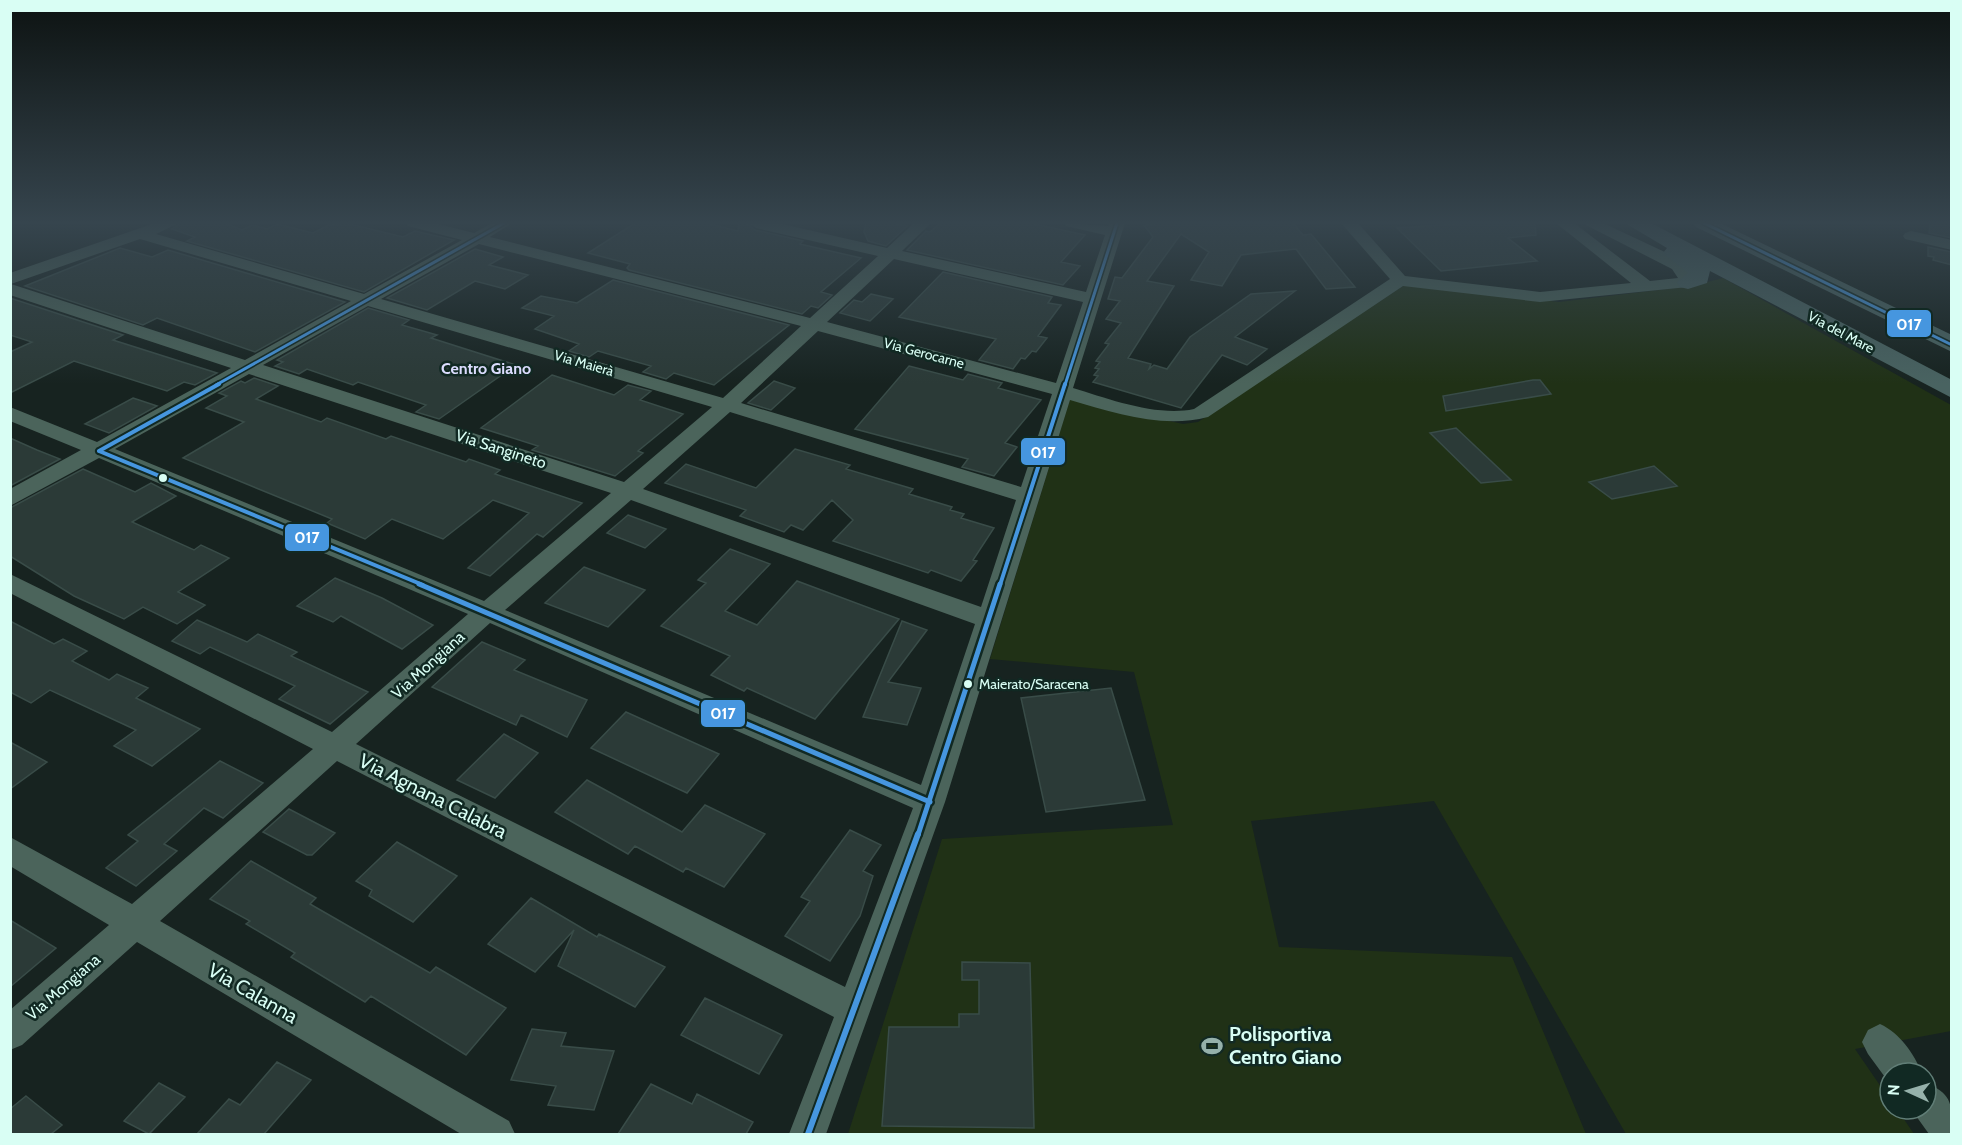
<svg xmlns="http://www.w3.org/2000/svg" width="1962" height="1145" font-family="Cabin,sans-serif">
<rect width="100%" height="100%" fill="#172320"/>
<path fill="#203116" d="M1723 278 1951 405V1031L1855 1049 1890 1100V1109H1897L1914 1134H1626L1434 801 1251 821 1279 947 1512 957 1586 1134H848L942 839 1173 825 1134 672 990 659 1070 399 1183 424 1198 422 1406 284 1559 302 1692 286Z"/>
<path fill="#2b3a37" stroke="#394c48" stroke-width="1.5" d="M181 223H225L242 230 252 225 267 229 277 224 313 233 329 225 346 223 403 237 415 231 454 240 364 292 187 241 195 237 172 229Z
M635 223H706L738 231 739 223H746L755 230 803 241 800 244 861 258 821 292 832 295 818 308 811 306 802 314 629 270 627 268 630 264 588 253Z
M866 223H893L907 226 886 246 868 241 864 232Z
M940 223H1030L1085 235 1061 262 1080 266 1063 285 907 250 926 231 930 232Z
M1161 223H1293L1303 235 1311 234 1355 287 1326 289 1296 249 1241 255 1222 286 1191 280 1209 252 1181 234 1147 281 1174 286 1128 358 1151 364 1149 369 1154 365 1167 369 1190 337 1251 294 1295 291 1235 337 1267 349 1247 365 1222 355 1181 408 1093 382 1098 376 1094 375 1099 369 1095 368 1100 362 1096 361 1109 344 1105 343 1121 323 1106 319 1120 301 1108 299 1115 277 1122 278 1153 237 1144 225Z
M1474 223H1535L1536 235 1508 238 1537 261 1441 271 1397 228Z
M1930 223H1952V238L1929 233Z
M1928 247 1952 252V265L1933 260 1934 257 1928 256Z
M120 248 152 257 168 250 345 302 255 352 157 318 143 325 25 286Z
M475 249 503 257 489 265 528 275 505 289 475 281 427 310 387 298Z
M943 272 1052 297 1048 303 1061 305 1038 336 1047 338 1036 352 1032 351 1025 359 1021 358 1013 369 979 360 996 339 899 317Z
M613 280 789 325 714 385 674 373 666 379 643 372 651 366 598 351 589 357 569 351 579 344 535 329 554 316 522 308 541 296 577 303Z
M871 294 893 299 870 321 840 313 854 300 862 302Z
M10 298 123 335 113 340 217 373 195 385 184 382 167 391 74 361 10 393V352L32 342 10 335Z
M368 308 409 320 402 325 437 335 431 338 516 365 439 419 416 412 426 405 358 382 353 385 307 369 299 374 275 366 283 362 277 360Z
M909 366 963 380 968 374 1002 383 998 388 1041 400 1005 443 1017 447 994 476 962 467 968 459 855 429Z
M552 375 614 395 628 385 651 391 640 400 683 414 638 451 643 453 615 476 532 450 538 446 481 428Z
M254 378 278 386 256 399 321 422 327 418 386 439 391 436 466 462 469 459 500 470 495 474 582 503 543 537 537 534 490 576 468 568 529 513 493 500 443 539 392 519 365 539 327 523 332 519 183 458 244 422 206 408 227 396 219 393 241 381 245 383Z
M1533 380H1540L1551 394 1446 411 1443 396Z
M774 381 795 388 771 410 748 403Z
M133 398 157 406 109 433 85 424Z
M1456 428 1511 480 1481 483 1430 433Z
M10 438 37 450 60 459 10 486Z
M795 449 850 465 846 469 913 489 909 494 952 507 950 510 964 514 961 518 994 528 973 560 977 561 961 581 931 570 928 573 833 541 853 520 832 500 803 530 791 525 784 532 740 516 746 510 665 483 686 464 756 488Z
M1654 466 1677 486 1612 499 1589 482Z
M83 469 135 492 151 483 176 496 132 522 194 550 201 545 229 558 178 592 205 605 177 624 143 607 124 619 74 596 10 556V508Z
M628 515 666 529 645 548 607 533Z
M730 549 770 564 725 611 757 625 797 581 899 619 815 719 747 688 744 691 711 675 730 656 661 626 706 583 698 580Z
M584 567 645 590 608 627 545 603Z
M335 578 382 598 433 625 402 649 341 616 333 622 297 606Z
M197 620 247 642 258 634 297 652 291 656 368 692 330 724 279 699 295 686 210 647 200 654 172 641Z
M10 621 54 644 63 639 87 651 72 661 109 680 117 674 148 688 136 698 200 729 152 766 114 746 136 730 50 690 31 703 10 692Z
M902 621 927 630 888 682 921 688 907 725 863 717Z
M482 642 525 660 514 670 587 700 567 737 521 715 516 725 432 687Z
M1111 688 1145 800 1046 812 1021 698Z
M626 712 719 754 687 793 591 748Z
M504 734 538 753 495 798 457 780Z
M10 742 47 762 10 789Z
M220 761 263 783 223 818 204 808 164 844 177 851 136 886 106 868 138 841 128 835Z
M587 780 682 832 705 805 765 834 724 887 686 868 683 872 635 846 628 854 555 812Z
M289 809 335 833 312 855H307L263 832Z
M850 830 881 845 863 871 873 876 860 916 830 961 785 936 810 901 801 897Z
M397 842 457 876 413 922 369 896 372 890 356 881Z
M251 861 316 898 310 904 430 973 436 967 506 1008 466 1055 371 996 365 1002 291 957 295 953 246 924 250 921 210 899Z
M531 898 597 937 599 934 665 967 635 1007 558 966 574 930 535 972 488 944Z
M10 920 56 948 10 987Z
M962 962 1030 963 1034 1128 882 1126 889 1027H959V1014H979V980H962Z
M705 998 782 1035 759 1074 681 1035Z
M532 1029 566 1033 561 1046 614 1051 594 1110 548 1105 556 1086 511 1080Z
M277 1062 311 1080 264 1134H197L229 1099 240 1105Z
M159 1083 185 1097 149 1134 124 1121Z
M651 1084 692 1104 697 1094 753 1122 746 1134H618Z
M26 1096 62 1125 51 1134H10V1109Z"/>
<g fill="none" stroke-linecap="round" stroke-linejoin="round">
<path fill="#4b645b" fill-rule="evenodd" d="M155 223H179L156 234 364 294 462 240 408 226 406 223H434L474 233 492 223H512L490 237 810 318 878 256 756 228 748 223H778L887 248 914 223H931L902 251 1086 292 1105 235 1066 226 1064 223 1108 226 1109 223H1125L1073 388C1109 399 1157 417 1194 409L1390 279 1341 223H1358L1405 276 1540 292 1631 283 1556 223H1574L1650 281 1678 278 1672 269 1582 223H1603L1684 261 1693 272 1697 282 1688 287 1540 302 1403 286 1208 417C1162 429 1115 413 1070 400L945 802 826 1134H789L834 1017 337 761 160 921 509 1121 515 1134H461L137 942 22 1045 10 1050V1010L109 925 10 866V837L132 904 313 749 10 593V574L332 732 468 614 99 458 10 506V489L81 450 10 421V407L97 442 231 368 10 295V273ZM140 239 351 301 245 360 11 284ZM479 244 801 326 723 398 381 299ZM894 259 1083 302 1056 383 827 322ZM368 306 712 407 624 482 263 365ZM818 331 1052 394 1021 487 741 403ZM249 374 611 493 484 601 115 449ZM730 412 1016 500 981 607 643 489ZM631 500 975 624 921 785 505 610ZM490 623 913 808 845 987 356 744Z
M1911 231 1952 240V250L1905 239 1903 236 1905 233Z
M1880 1024C1900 1033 1914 1054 1922 1073H1890V1084L1868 1054 1862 1042 1868 1030Z
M1926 1083C1954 1094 1952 1107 1952 1134H1929L1911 1109H1926Z"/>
<path fill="#496361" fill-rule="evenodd" d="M1625 223H1651L1952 380V398L1710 271 1707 283 1688 289 1680 287 1677 282 1688 273 1663 253 1667 248Z
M1693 223H1720L1952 335V352L1696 227Z"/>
<defs>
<path id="bus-1-far3" d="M1704 223 1952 345
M216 385 504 223
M1065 385 1117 223"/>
<path id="bus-1-far2" d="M99 451 423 585
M99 451 219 384
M1000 585 1065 384"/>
<path id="bus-1-far1" d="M419 584 930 802
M918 835 1000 584"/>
<path id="bus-1" d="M808 1134 918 834"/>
</defs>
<use href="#bus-1-far3" stroke="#112923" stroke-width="6"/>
<use href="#bus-1-far2" stroke="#112923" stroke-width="8"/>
<use href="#bus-1-far1" stroke="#112923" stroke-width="10"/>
<use href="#bus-1" stroke="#112923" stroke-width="10"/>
<use href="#bus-1-far3" stroke="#4696df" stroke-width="3"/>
<use href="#bus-1-far2" stroke="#4696df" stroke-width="4"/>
<use href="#bus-1-far1" stroke="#4696df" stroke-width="5"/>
<use href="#bus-1" stroke="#4696df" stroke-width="6"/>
</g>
<linearGradient id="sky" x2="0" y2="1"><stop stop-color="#0d1312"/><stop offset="0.58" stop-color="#36454e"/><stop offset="1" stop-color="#36454e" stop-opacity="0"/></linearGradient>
<rect width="1962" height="384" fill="url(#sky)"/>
<defs>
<symbol id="stadium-bare" viewBox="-9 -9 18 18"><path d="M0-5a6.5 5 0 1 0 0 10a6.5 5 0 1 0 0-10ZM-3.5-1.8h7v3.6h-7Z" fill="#95b1aa" stroke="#112923" stroke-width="2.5" paint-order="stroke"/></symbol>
</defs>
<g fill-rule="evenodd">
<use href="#stadium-bare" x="1197" y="1031" width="30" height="30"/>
</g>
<g fill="#d9fef4" stroke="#112923" stroke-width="2">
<circle cx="163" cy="478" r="5"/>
<circle cx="968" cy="684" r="5"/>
</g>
<g text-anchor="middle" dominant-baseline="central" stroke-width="5" stroke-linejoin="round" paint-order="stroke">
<g font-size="14" fill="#d9fef4" stroke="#112923">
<text transform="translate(1841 332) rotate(28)">Via del Mare</text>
<text transform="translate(924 353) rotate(15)">Via Gerocarne</text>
<text transform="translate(584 363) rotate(16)">Via Maierà</text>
</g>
<g font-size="14" fill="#d9fef4" stroke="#112923" text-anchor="start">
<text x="979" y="684">Maierato/Saracena</text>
</g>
<g font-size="16" font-weight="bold" fill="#dbdcfe" stroke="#112923">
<text x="486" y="368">Centro Giano</text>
</g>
<g font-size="16" fill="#d9fef4" stroke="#112923">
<text transform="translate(501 449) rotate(18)">Via Sangineto</text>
<text transform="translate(428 665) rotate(-42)">Via Mongiana</text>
<text transform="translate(63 987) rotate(-41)">Via Mongiana</text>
</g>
<g font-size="20" fill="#d9fef4" stroke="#112923">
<text transform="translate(433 796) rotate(27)">Via Agnana Calabra</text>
<text transform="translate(253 993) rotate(30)">Via Calanna</text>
</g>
<g font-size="20" font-weight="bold" fill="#d9fef4" stroke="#112923" text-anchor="start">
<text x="1229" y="1034">Polisportiva<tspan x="1229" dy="23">Centro Giano</tspan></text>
</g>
</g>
<g stroke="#112923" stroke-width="2">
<rect x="1886" y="309" width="46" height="29" rx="6" fill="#4696df"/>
<rect x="1020" y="437" width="46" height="29" rx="6" fill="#4696df"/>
<rect x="284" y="523" width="46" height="29" rx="6" fill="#4696df"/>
<rect x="700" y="699" width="46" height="29" rx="6" fill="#4696df"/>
</g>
<g font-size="16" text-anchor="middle" font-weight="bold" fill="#fff">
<text x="1909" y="330">017</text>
<text x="1043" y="458">017</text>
<text x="307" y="543">017</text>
<text x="723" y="719">017</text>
</g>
<rect width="1962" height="1145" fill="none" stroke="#d9fef4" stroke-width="24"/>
<g transform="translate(1908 1091) rotate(274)"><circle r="28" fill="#112923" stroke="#617e77" stroke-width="1.5"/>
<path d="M0-4.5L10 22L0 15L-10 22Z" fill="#95b1aa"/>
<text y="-9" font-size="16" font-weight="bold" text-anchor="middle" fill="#d9fef4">N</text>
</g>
</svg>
